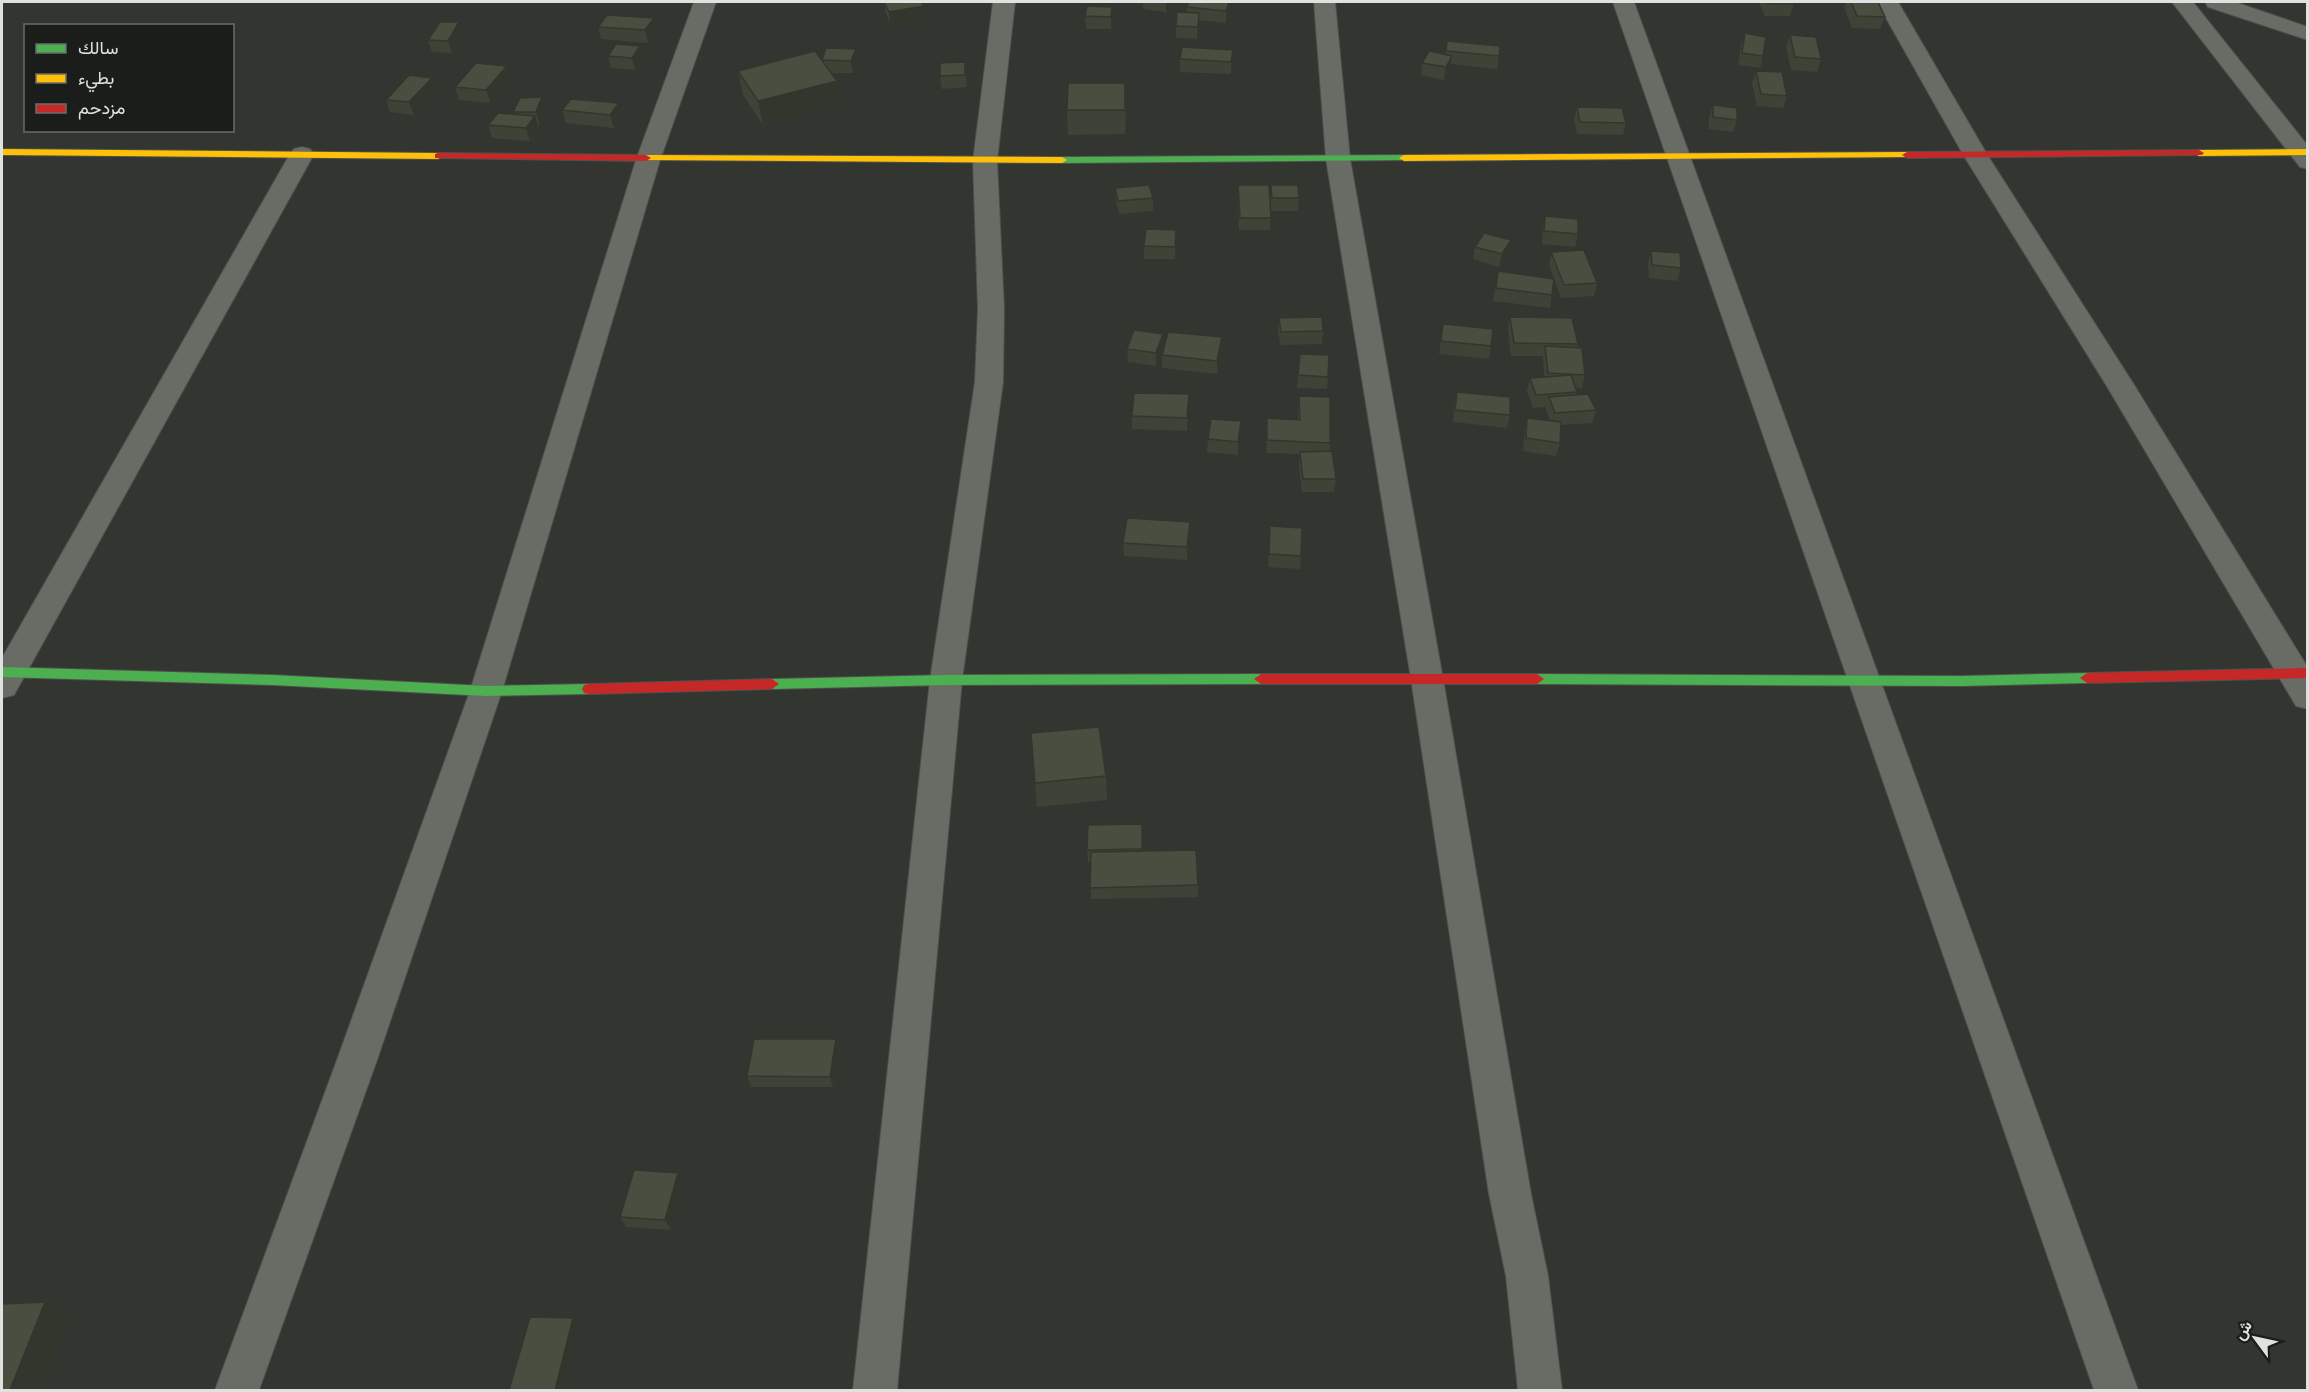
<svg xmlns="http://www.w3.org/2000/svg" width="2309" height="1392" font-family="Overpass,Vazirmatn,sans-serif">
<rect width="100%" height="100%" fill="#333531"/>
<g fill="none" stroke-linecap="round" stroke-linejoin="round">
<defs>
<path id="street" d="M694 2H716L660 160 502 691 377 1060 259 1390H215L337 1060 470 691 636 160Z
M993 2H1015L997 161 1004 309 1003 382 962 680 897 1390H853L930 680 975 382 978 309 973 161Z
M1314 2H1335L1350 159 1443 679 1531 1194 1548 1276 1562 1390H1518L1506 1276 1489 1194 1411 679 1326 159Z
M1613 2H1634L2138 1390H2094Z
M1877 2H1898L1988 156 2136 388 2308 668V709L2296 706 2108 388 1964 156Z
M2172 2H2193L2308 146V169L2300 167Z
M2205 2H2235L2308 27V40L2208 7Z
M302 147 310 149 314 154 14 695 2 698V658L290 154 294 149Z"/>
<path id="fast" d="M1404 155 1409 158 1407 160 1062 163 1057 160 1062 157Z
M2 667 273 675 486 686 589 684 594 685 596 689 594 693 589 694 486 696 273 685 2 677Z
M2087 673 2094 678 2087 683 1961 686 1537 684 1530 679 1537 674 1961 676Z
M1261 674 1268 679 1261 684 946 685 772 689 765 684 772 679 946 675Z"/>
<path id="slow" d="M2 149 438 153 443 156 438 159 2 155Z
M2308 149V155L2199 156 2194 153 2199 150Z
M1907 152 1910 153V157L1404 161 1399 158 1404 155Z
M646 155 1062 157 1067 160 1062 163 643 160V156Z"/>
<path id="jam" d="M2199 150 2204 153 2202 155 1907 158 1902 155 1907 152Z
M438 153 646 155 651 158 646 161 435 158V154Z
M2308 668V678L2087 683 2080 678 2087 673Z
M1261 674H1537L1544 679 1537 684H1261L1254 679Z
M772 679 779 684 772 689 589 694 584 693 582 689 584 685 589 684Z"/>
</defs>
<use href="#street" stroke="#4f504e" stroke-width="2"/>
<use href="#fast" stroke="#4f504e" stroke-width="2"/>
<use href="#slow" stroke="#4f504e" stroke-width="2"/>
<use href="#jam" stroke="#4f504e" stroke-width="2"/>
<use href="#street" fill="#696c64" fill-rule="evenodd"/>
<use href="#fast" fill="#4caf50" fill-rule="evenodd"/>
<use href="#slow" fill="#ffc107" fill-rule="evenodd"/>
<use href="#jam" fill="#c62828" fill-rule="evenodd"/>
</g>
<path fill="#3e4337" d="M884 2H921L925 18 890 24 885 11Z
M1143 2H1172V4L1166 12 1143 9Z
M1230 2 1229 12 1226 23 1198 20 1197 39 1176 38V26L1187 13V7Z
M1759 2H1793L1794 4 1790 16H1765Z
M1846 2H1878L1885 17 1880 29 1852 28 1844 7Z
M1112 7 1113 19 1111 29H1086L1085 16Z
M654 18 656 30 648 43 601 39 598 27Z
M1745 33 1763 56 1760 68 1738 65 1741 46Z
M464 35 452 53 432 52 428 40Z
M1790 35 1821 59 1817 72 1791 70 1786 47Z
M1447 41 1499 56 1497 69 1451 64 1450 68 1444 80 1421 75 1422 63 1445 54Z
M640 46 644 58 635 70 611 68 608 56Z
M856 49 858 61 853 73H831L841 105 763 125 743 95 738 71 822 60Z
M1233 50 1231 74 1180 72V59Z
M507 66 511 78 491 103 459 100 455 87Z
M1756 71 1787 96 1783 108 1757 106 1752 83Z
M966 75 967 87 942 89 940 76Z
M432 78 436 90 414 115 390 112 386 100Z
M1713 105 1737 120 1733 132 1709 129V117Z
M1126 107 1125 134 1068 135 1067 110Z
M1577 107 1626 123 1623 135 1577 134 1574 119Z
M546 110 540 125H538L539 128 530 141 492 138 488 125 514 114 513 112Z
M562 110 622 116 614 128 566 123Z
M1238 185 1271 218 1270 230H1239L1238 198Z
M1271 185 1299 198 1298 211H1271Z
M1115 188 1153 198V211L1119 214 1116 201Z
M1545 216 1578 234 1575 247 1542 244 1543 229Z
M1176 230 1175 259H1144V246Z
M1475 247 1509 253 1499 267 1473 259Z
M1651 251 1681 268 1677 281 1649 278 1648 263Z
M1551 252 1597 283 1594 296 1561 298 1554 279 1550 308 1493 301 1498 271 1554 279 1549 264Z
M1510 317 1578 344 1577 348 1585 375 1582 388H1576L1577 392V395L1596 410 1592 423 1561 425 1560 443 1556 456 1523 451 1525 431 1527 418 1550 421 1546 410V407L1533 408 1527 391 1530 378 1544 377 1543 356H1511L1508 330Z
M1279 318 1323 331 1322 344 1280 345 1278 331Z
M1443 324 1491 346 1489 359 1439 354Z
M1163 334 1162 346 1156 366 1128 362 1127 349Z
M1222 350 1217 374 1162 368V355Z
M1300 354 1328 377 1327 389 1297 388Z
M1457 392 1510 415 1507 428 1453 422 1454 405Z
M1189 394 1187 431 1132 429V416Z
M1299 396 1330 443V451L1336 479 1334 492H1302L1299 465 1300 454 1266 453 1267 418 1298 420Z
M1241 421 1238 455 1207 452 1208 439Z
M1190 522V535L1187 560 1124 556 1123 543Z
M1270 526 1301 556 1300 569 1268 567Z
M1106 776 1107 800 1037 807 1035 783Z
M1142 824 1143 851 1198 885V897L1091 899V862H1088L1087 850Z
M839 1050 833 1087H751L747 1076Z
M684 1184 671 1230 626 1227 620 1217Z"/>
<path fill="#32372d" d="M1166 2H1172V4L1166 12Z
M1230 2 1229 12 1226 23V11Z
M924 6 925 18 890 24 889 12Z
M1112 7 1113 19 1111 29V17Z
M654 18 656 30 648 43 645 30Z
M459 22 464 35 452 53 448 41Z
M640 46 644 58 635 70 632 58Z
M856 49 858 61 853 73 851 61Z
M1233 50 1231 74V62Z
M1452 56 1450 68 1444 80 1446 67Z
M507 66 511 78 491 103 486 90Z
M432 78 436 90 414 115 409 102Z
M837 81 841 105 763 125 758 101Z
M542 97 546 110 540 125 536 112Z
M619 103 622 116 614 128 610 115Z
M535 116 539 128 530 141 526 128Z
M1511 240 1509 253 1499 267 1502 254Z
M1163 334 1162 346 1156 366V353Z
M1222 337V350L1217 374V361Z
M1241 421 1240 434 1238 455V442Z
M1190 522V535L1187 560V547Z
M836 1039 839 1050 833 1087 830 1077Z
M678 1173 684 1184 671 1230 665 1220Z
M45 1302 70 1319 43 1390H10Z
M573 1318 580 1327 564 1390H555Z"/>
<path fill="#484e40" stroke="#32372d" stroke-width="1.5" d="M884 2H921L924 6 889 12Z
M1189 2H1229L1226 11 1187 7Z
M1767 2H1793L1794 4H1768Z
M1851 2H1878L1885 17 1857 16Z
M1087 6 1112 7 1111 17 1085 16Z
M1177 12 1199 13 1198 27 1176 26Z
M607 15 654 18 645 30 598 27Z
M440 22H459L448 41 428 40Z
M1745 33 1766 37 1763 56 1742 53Z
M1790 35 1816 37 1821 59 1795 57Z
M1447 41 1500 46 1499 56 1446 51Z
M616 44 640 46 632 58 608 56Z
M1182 47 1233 50 1231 62 1180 59Z
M826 48 856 49 851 61 822 60Z
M815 51 837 81 758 101 738 71Z
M1429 51 1452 56 1446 67 1422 63Z
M965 62V75L940 76V63Z
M476 63 507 66 486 90 455 87Z
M1756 71 1782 72 1787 96 1761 94Z
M409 75 432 78 409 102 386 100Z
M1068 83H1125V110H1067Z
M542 97 536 112H513L520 98Z
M571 99 619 103 610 115 562 110Z
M1713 105 1737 108V120L1713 117Z
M1577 107 1622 108 1626 123 1580 122Z
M498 113 535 116 526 128 488 125Z
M1149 185 1153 198 1118 201 1115 188Z
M1238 185H1269L1271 218H1240Z
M1271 185H1298L1299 198H1272Z
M1545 216 1578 219V234L1544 231Z
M1146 229 1176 230 1175 247 1144 246Z
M1484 233 1511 240 1502 254 1475 247Z
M1584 250 1597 283 1564 285 1551 252Z
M1651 251 1680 253 1681 268 1652 265Z
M1498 271 1554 279 1552 295 1496 288Z
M1322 317 1323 331 1281 332 1279 318Z
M1510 317 1572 318 1578 344 1514 343Z
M1443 324 1493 329 1491 346 1441 341Z
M1134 330 1163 334 1156 353 1127 349Z
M1168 332 1222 337 1217 361 1162 355Z
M1545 346 1582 348 1585 375 1548 373Z
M1300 354 1329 355 1328 377 1298 375Z
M1571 375 1577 392 1536 395 1530 378Z
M1457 392 1510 397V415L1455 410Z
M1134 393 1189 394 1187 418 1132 416Z
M1588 394 1596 410 1555 413 1549 397Z
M1299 396 1330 397V443L1267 440V418L1300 420Z
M1527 418 1561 422 1560 443 1526 438Z
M1211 419 1241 421 1238 442 1208 439Z
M1332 451 1336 479H1303L1300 452Z
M1127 518 1190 522 1187 547 1123 543Z
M1270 526 1302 528 1301 556 1269 554Z
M1099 727 1106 776 1035 783 1031 733Z
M1142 824V849L1087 850 1088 825Z
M1196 850 1198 885 1090 888 1091 852Z
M754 1039H836L830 1077 747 1076Z
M634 1170 678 1173 665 1220 620 1217Z
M45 1302 10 1390H2V1304Z
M530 1317 573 1318 555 1390H509Z"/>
<rect width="2309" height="1392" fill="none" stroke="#e0e2df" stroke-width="6"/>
<rect x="24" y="24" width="210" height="108" fill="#1b1d1a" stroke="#6a6c69" stroke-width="1.5"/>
<rect x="36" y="44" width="30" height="9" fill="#4caf50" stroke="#6a6c69" stroke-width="1.5"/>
<text x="78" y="54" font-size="18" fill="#e0e2df">سالك</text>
<rect x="36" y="74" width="30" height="9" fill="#ffc107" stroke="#6a6c69" stroke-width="1.5"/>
<text x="78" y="84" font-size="18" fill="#e0e2df">بطيء</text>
<rect x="36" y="104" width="30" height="9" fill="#c62828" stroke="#6a6c69" stroke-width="1.5"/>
<text x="78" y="114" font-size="18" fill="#e0e2df">مزدحم</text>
<g transform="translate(2255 1338) rotate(303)" stroke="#1b1d1a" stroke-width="4.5" paint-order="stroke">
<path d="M0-4.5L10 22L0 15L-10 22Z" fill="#e0e2df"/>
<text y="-9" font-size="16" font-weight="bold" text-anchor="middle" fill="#e0e2df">ش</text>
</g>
</svg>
